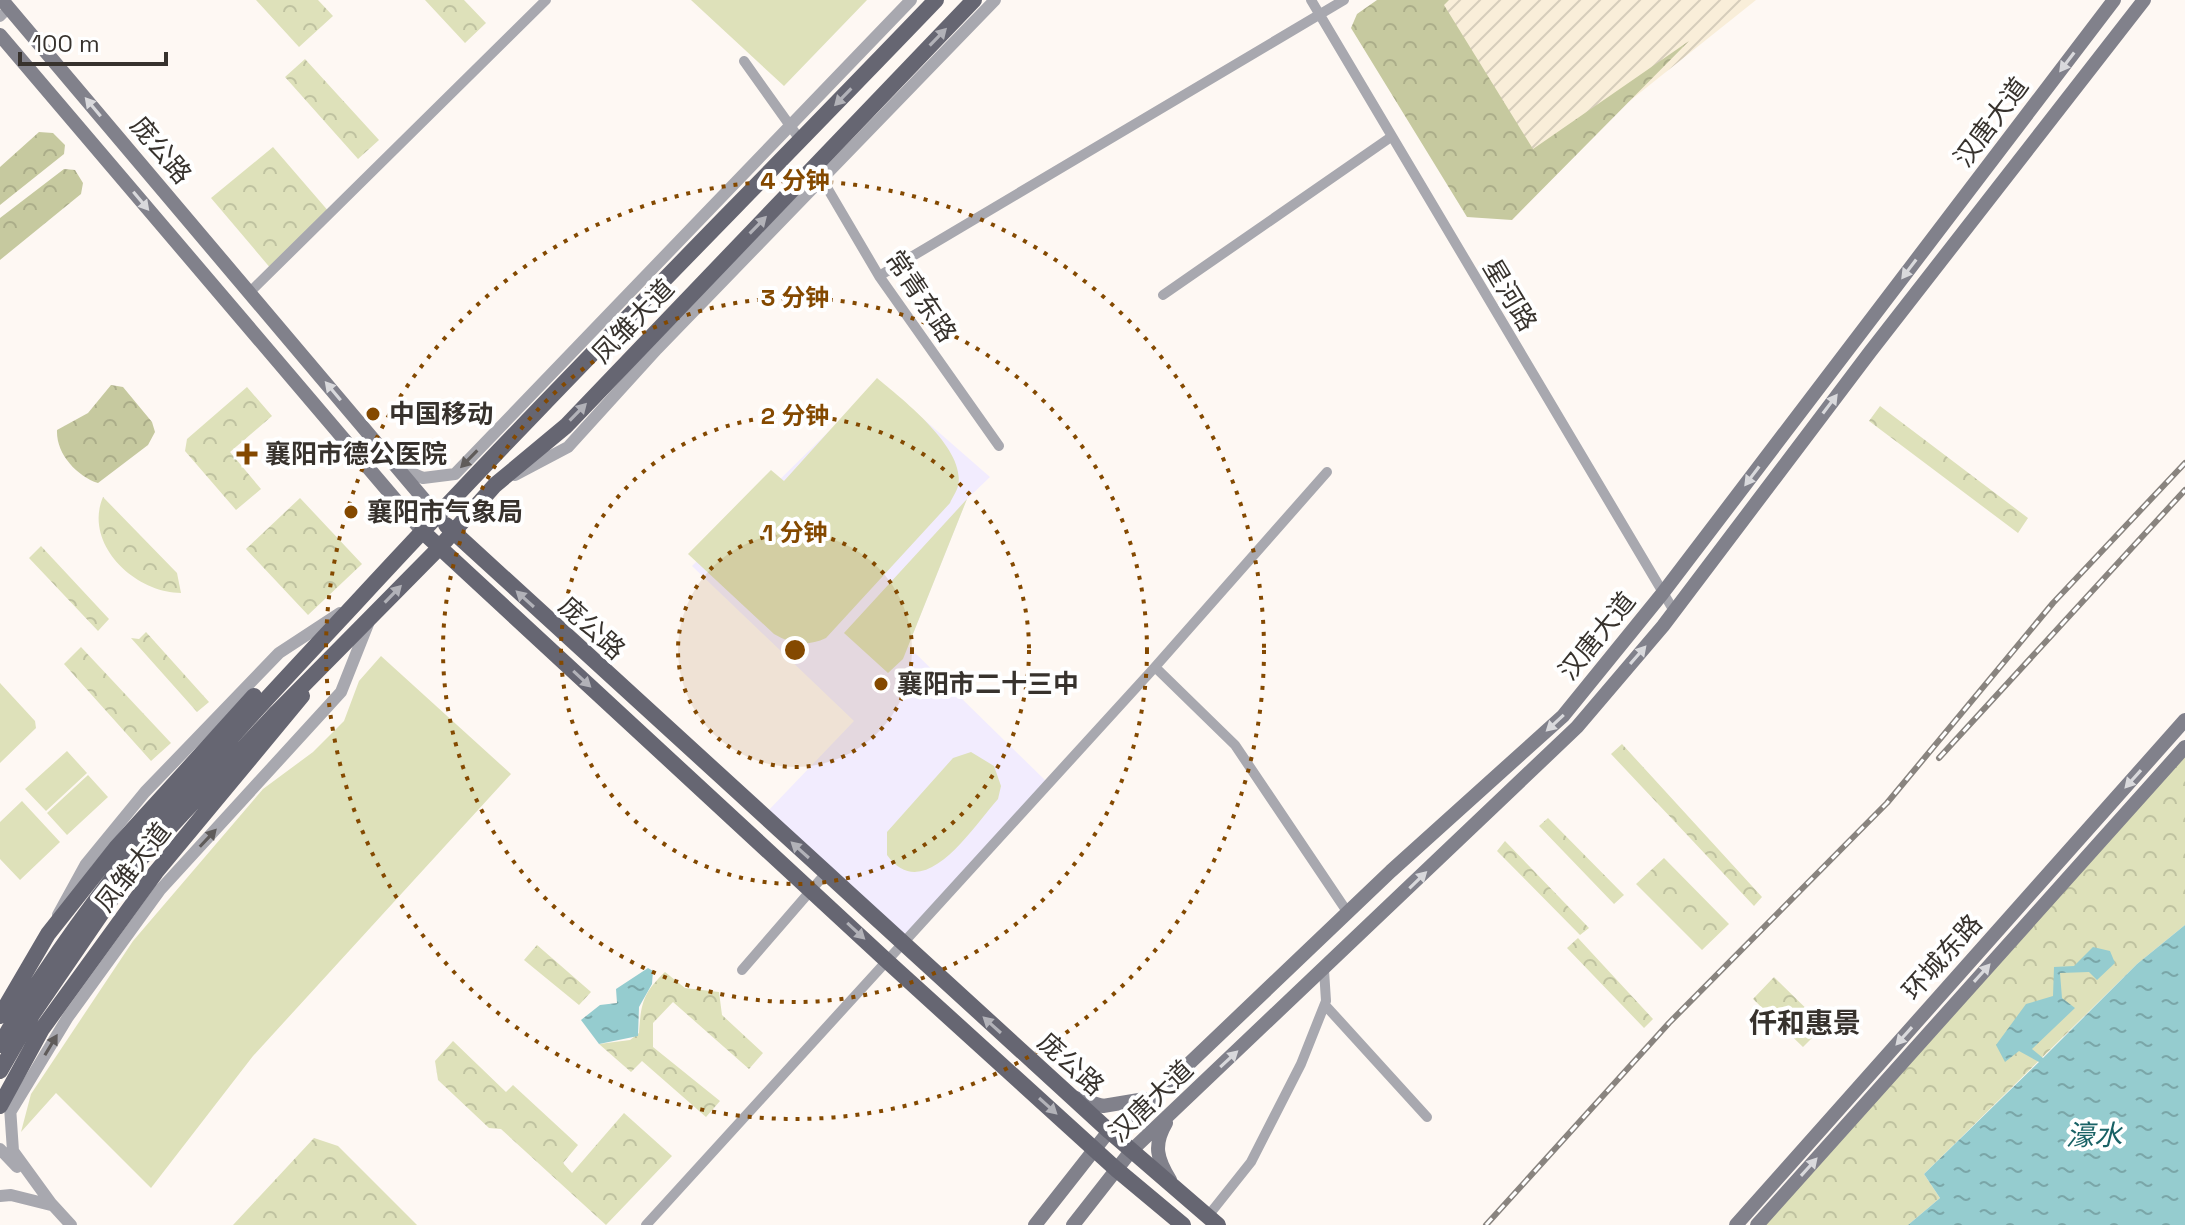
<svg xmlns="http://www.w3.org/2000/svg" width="2185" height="1225" font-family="'Space Grotesk','Noto Sans SC',sans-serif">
<defs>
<pattern id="industrial-furrows" width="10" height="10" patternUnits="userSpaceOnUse" patternTransform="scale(2)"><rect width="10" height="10" fill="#f9eed9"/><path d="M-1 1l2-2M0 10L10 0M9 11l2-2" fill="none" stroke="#d6cdbb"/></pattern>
<pattern id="forest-crowns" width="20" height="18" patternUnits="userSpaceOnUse" patternTransform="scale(2)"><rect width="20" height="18" fill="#c6c99f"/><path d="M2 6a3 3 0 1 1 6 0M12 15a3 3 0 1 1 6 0" fill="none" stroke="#abad89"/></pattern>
<pattern id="park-crowns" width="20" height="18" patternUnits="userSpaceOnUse" patternTransform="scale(2)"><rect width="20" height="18" fill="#dee1ba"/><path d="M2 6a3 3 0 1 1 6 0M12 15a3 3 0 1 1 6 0" fill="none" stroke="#bfc2a0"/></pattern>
<pattern id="water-ripples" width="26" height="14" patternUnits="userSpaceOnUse" patternTransform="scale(2)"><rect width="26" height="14" fill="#95cccf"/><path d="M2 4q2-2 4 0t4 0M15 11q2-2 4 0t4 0" fill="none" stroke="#7aa6a8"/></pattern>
</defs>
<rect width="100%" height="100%" fill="#fef8f3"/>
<path fill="url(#industrial-furrows)" d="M1404 0H1756L1527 183Z"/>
<path fill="#f2ecfe" d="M880 381 990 477 967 499 908 646 1049 784 903 943 766 813 854 721 692 566Z"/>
<path fill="#dee1ba" d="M691 0H867L784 86Z
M877 378C902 399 967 449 958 486 957 491 952 498 950 503L826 638C807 647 791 644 774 634L688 554 771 470 784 481Z
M967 499 903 659 888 673 844 633Z
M381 656 511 774 253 1056 151 1188 56 1093 21 1132 31 1094 133 941 263 789 313 752 344 721 359 681Z
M0 683 35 721 36 728 0 763Z
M67 751 87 773 46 811 25 789Z
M971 752 994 766 1001 786 998 799C972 828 924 906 887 855V832L953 758Z
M88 775 108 797 67 835 47 813Z
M22 801 60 842 20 880 0 859V822Z"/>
<path fill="url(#forest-crowns)" d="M1377 0H1449L1444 5 1533 149 1689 41 1512 220 1467 217 1351 28 1357 14Z
M39 132 53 133 65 145 64 154 0 205V167Z
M64 169 75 170 83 183 81 194 0 260V218Z
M111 385 123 387 152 422 155 432 148 445 98 483C77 476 56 454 57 430L88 413Z"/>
<path fill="url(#park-crowns)" d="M256 0H318L333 16 299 47Z
M425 0H464L486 23 465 43Z
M305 59 379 140 358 159 285 77Z
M273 147 330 213 272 270 211 198Z
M247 387 272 416 230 452 261 489 236 510 185 451 187 439Z
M1880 406 2028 518 2018 533 1869 421Z
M103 497 177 573 181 593C135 593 83 544 103 497Z
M300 498 362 564 308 615 246 549Z
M41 546 109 619 98 631 29 558Z
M146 632 209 702 197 712 131 638 139 639Z
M81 647 171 743 151 761 64 664Z
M1622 744 1762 897 1754 906 1611 754Z
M2185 747V925L2137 964 1924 1174 1940 1198 1908 1225H1757Z
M1548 818 1624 895 1614 904 1539 826Z
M1505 841 1589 928 1580 935 1497 851Z
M1664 858 1729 924 1702 950 1636 884Z
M1578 938 1653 1019 1644 1028 1567 948Z
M537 945 591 992 579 1005 524 960Z
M665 972 685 988 719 992 722 1015 763 1053 749 1069 673 1002 653 1023V1047L720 1101 706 1117 642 1061 631 1072 599 1044 630 1040 639 1033C641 1003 643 993 665 972Z
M1774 977 1824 1026 1803 1047 1753 999Z
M453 1041 506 1092 513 1085 578 1145 563 1163 572 1173 624 1113 672 1156 606 1225 501 1129 489 1128 438 1080 435 1061Z
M314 1138 338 1146 417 1225H233Z"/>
<path fill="url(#water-ripples)" d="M2185 925V1225H1908L1940 1198 1924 1174 2039 1062 2019 1051 2005 1062 1996 1045 2026 1004 2053 996 2054 967 2074 966 2093 947 2110 951 2115 963 2097 980 2089 972 2060 973 2062 998 2075 1008 2032 1049 2043 1058 2137 964Z
M648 968 653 971 652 984 639 1007 638 1036 599 1044 581 1020 600 1005 617 1003 616 989Z"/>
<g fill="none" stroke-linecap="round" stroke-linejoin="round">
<path stroke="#a8a8af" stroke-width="10" d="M1311 0 1674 611
M0 17 9 8
M744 61 801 141
M819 174 879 276 999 446
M879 276 1344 0
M250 292 546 0
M1163 295 1391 137
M1155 667 1327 472
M742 970 826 873
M1325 1005 1427 1117
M1208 1216 1251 1162 1301 1064 1326 1001 1324 970
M646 1225 1155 667 1235 745 1348 913"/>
<path stroke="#a8a8af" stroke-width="12" d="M396 466 423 478 455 474 911 0
M515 475 568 447 657 349 995 0
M58 915 86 864 145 792 279 653 340 613
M10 1107 13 1151 53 1206
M11 1111 68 1017 160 890 341 692 368 624
M0 1149 17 1167
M0 1196 11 1195 51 1205
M49 1201 71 1225"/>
<path stroke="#81818b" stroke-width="14" d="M2 0 438 516
M0 35 422 531
M1072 1097 1103 1106 1145 1099
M1166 1123C1153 1145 1157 1159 1170 1180
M1035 1225 1109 1131 1154 1097 1391 871 1563 716 1662 594 2114 0
M1073 1225 1131 1151 1577 727 1663 626 1870 352 2144 0
M1736 1225 2185 720
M1757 1225 2185 747"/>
<path stroke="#666672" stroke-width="16" d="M446 525 1109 1131 1218 1225
M422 531 887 961 1116 1169 1183 1225
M0 1016 48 934 116 848 254 696
M0 1045C93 881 225 743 353 606 543 400 742 202 936 0
M0 1071 32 1015 134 866 277 712 439 548 495 485 566 426 974 0
M0 1106 42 1029 156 872 302 696"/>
<defs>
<path id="rail" d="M1939 758 2185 490
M1486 1225 1669 1023 1887 803 2053 603 2185 463"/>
</defs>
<use href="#rail" stroke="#89847f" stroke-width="6"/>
<use href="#rail" stroke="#fff" stroke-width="3" stroke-dasharray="9" stroke-linecap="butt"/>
</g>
<defs><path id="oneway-solid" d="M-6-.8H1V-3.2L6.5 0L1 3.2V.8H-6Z" transform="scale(2)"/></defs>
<g fill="#b2b2b8">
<use href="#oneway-solid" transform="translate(938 37) rotate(-46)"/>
<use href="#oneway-solid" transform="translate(843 97) rotate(134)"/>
<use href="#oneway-solid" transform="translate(758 225) rotate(-46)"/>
<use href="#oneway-solid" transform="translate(578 412) rotate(-46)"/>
<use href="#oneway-solid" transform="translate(393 594) rotate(-46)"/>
<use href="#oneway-solid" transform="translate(525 599) rotate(-138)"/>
<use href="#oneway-solid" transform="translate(582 679) rotate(43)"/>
<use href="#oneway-solid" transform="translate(800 850) rotate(-138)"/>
<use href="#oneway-solid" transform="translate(856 931) rotate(43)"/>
<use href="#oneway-solid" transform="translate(992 1025) rotate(-138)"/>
<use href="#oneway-solid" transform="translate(1048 1106) rotate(42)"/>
</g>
<g fill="#d9d9dc">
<use href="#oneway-solid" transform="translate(2067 62) rotate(127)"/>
<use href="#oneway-solid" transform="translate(93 107) rotate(-130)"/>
<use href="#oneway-solid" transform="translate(141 201) rotate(50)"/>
<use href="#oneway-solid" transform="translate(1909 269) rotate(127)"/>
<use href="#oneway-solid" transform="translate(333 391) rotate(-130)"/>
<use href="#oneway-solid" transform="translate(1830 404) rotate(-53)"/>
<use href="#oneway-solid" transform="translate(1752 476) rotate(127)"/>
<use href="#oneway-solid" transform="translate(1638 655) rotate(-49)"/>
<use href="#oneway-solid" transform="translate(1555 723) rotate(137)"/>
<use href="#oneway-solid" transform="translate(2133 779) rotate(132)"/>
<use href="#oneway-solid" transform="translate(1418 880) rotate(-44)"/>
<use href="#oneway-solid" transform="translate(1982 973) rotate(-48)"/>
<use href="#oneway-solid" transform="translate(1904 1036) rotate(132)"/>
<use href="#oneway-solid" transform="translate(1229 1059) rotate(-43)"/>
<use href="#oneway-solid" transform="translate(1809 1167) rotate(-48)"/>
</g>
<g fill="#5f5b5a">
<use href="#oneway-solid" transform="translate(469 459) rotate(134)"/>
<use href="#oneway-solid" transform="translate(208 838) rotate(-47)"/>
<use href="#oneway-solid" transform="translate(51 1045) rotate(-59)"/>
</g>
<circle cx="795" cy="650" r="117" fill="#844900" fill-opacity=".12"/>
<g fill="none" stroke="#844900" stroke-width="4" stroke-dasharray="4 8">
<circle cx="795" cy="650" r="117"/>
<circle cx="795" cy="650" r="234"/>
<circle cx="795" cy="650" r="352"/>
<circle cx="795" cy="650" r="469"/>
</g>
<g fill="#844900" stroke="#fff" stroke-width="3">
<circle cx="373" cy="414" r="8"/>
<path d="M243 442h8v8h8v8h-8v8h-8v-8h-8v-8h8z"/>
<circle cx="351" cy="512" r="8"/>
<circle cx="881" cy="684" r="8"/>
</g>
<g text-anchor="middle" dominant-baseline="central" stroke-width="8" stroke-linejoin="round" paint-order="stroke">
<g font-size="26" fill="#37322d" stroke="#fff">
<text transform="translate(1991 122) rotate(-53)">汉唐大道</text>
<text transform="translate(161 150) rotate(50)">庞公路</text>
<text transform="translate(1510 295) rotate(59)">星河路</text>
<text transform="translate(921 296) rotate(56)">常青东路</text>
<text transform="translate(633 321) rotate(-46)">凤雏大道</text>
<text transform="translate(592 628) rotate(42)">庞公路</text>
<text transform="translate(1597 636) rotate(-51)">汉唐大道</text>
<text transform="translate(133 867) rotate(-52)">凤雏大道</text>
<text transform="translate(1942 957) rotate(-48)">环城东路</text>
<text transform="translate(1071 1064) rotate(42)">庞公路</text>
<text transform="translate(1151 1101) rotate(-44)">汉唐大道</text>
</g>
<g font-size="26" font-weight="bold" fill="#37322d" stroke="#fff" text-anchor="start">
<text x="389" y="414">中国移动</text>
<text x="265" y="454">襄阳市德公医院</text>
<text x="367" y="512">襄阳市气象局</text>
<text x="897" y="684">襄阳市二十三中</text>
</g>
<g font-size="28" font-weight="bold" fill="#37322d" stroke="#fff">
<text x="1805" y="1023">仟和惠景</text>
</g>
<g font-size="28" font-style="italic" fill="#186165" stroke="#fff">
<text x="2094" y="1135">濠水</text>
</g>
</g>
<circle cx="795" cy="650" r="12" fill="#844900" stroke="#fff" stroke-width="4"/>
<g font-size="24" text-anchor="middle" font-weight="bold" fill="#844900" stroke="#fff" stroke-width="8" stroke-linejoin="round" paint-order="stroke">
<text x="795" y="189">4 分钟</text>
<text x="795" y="306">3 分钟</text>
<text x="795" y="424">2 分钟</text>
<text x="795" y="541">1 分钟</text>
</g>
<path d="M20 52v12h146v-12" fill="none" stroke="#37322d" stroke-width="4"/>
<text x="32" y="52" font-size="24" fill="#37322d" stroke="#ffffff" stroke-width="6" paint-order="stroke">100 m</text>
</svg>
